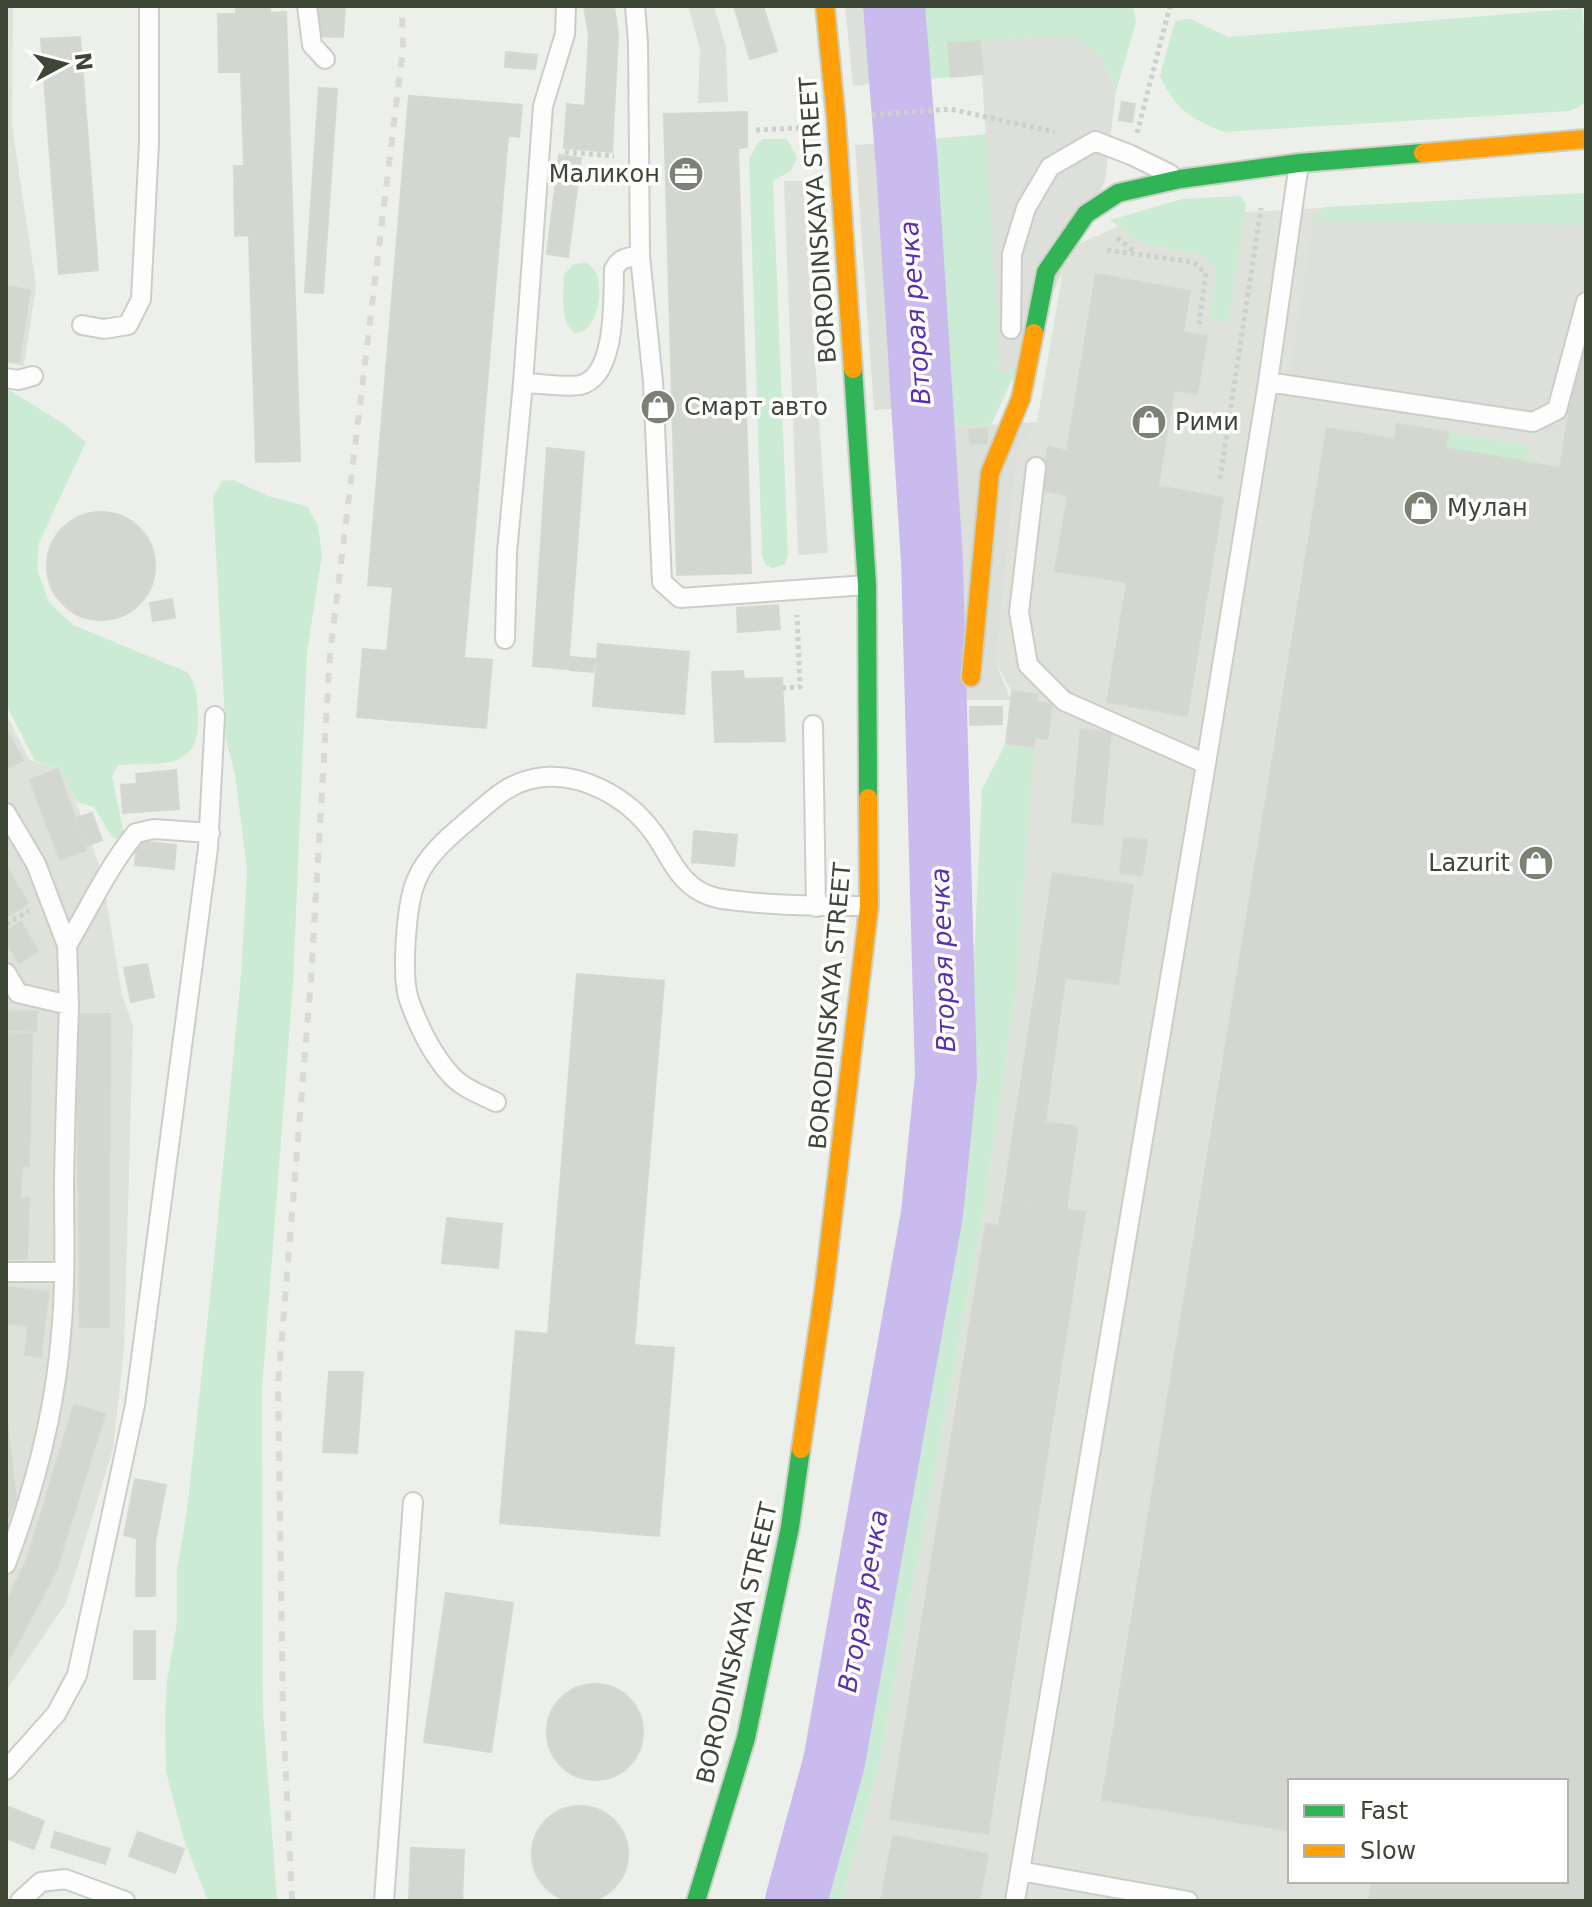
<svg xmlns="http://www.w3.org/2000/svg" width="1592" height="1907" font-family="'DejaVu Sans',sans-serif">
<rect width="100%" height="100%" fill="#edf0ea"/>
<path fill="#dee2da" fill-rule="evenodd" d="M6 6H13L12 125 36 286 24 366 6 363Z
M1586 193V1901H842L879 1765 982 1221 1016 990 1033 747 1005 743 1012 692 996 664 1018 449 1037 422 1063 270 1076 245 1117 227 1160 217ZM1290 1781H1566V1881H1290Z
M6 714 29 760 64 770 102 873 122 995 133 1026 124 1349 113 1449 66 1603 6 1691Z"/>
<path fill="#cbebd5" d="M870 6H1133L1136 22 1116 91 1102 58 1074 36 949 43 951 77 878 83Z
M1582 8 1586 45V103L1570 111 1224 132C1191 119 1176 110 1160 76L1175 21 1190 19 1228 37Z
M987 134 1000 370 1017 369 991 425 941 428 901 408 883 143Z
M763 139H787L797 158 791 171 773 181 788 556 785 564 772 568 765 564 762 556 749 158 758 143Z
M1586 193V220L1580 225 1314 221 1317 214 1325 207Z
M1240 196 1246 204 1229 319 1221 322 1210 321 1216 269 1200 254 1139 242 1110 220 1182 199Z
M586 262C590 266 593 267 596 272 604 289 598 334 574 333 559 320 564 293 564 274L574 264Z
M6 388 64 424 86 442 39 543 37 569 49 602 73 625 187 672C197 685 197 697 198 714 201 773 161 762 118 765L112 777 124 834 117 839 112 837 94 807 77 802 61 769 35 761 6 704Z
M1448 432 1529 446 1527 462 1445 448Z
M233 480 268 496 307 506 318 526 322 555 307 652 293 983 262 1389 263 1712 277 1901H208L184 1840 166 1772 165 1720 167 1681 177 1622V1570L187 1511 215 1250 241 976 247 870 235 774 226 740 213 496 222 481Z
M1006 743 1034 747 1016 990 982 1221 879 1765 842 1901H818L853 1775 952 1211 969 1063 982 789Z"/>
<path fill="#dde0da" d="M688 6H714L726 47 728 102 698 103 700 49Z
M845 6H870L878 83 853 86Z
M1074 36 1102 58 1116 91 1105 181 1017 369 1000 371 980 41Z
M883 143 901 408 874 410 855 145Z
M784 181H803L828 553 798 555Z
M1314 221 1586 225V314H1580L1559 434 1287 391Z
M1037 422 1018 449 996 664 1011 700H951L941 428Z"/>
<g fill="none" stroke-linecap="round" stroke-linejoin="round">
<path stroke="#cabbee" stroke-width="62" d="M796 1901 834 1762 932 1214 946 1076 932 561 907 166 894 6"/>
</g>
<path fill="#d3d7d0" stroke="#d4d9d0" stroke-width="2" d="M236 6H270V13L286 12 300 461 256 462 249 235 235 236 234 166H244L241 72H219L218 14H236Z
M319 6H345L343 37 317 36Z
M584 6H614L618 34 612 152 564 148 567 104 585 106 589 36Z
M734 6H763L777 51 750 59Z
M80 37 98 270 59 274 41 39Z
M980 41 983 74 951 77 948 43Z
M506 52 537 55 535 69 505 67Z
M319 88 337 89 323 293 305 292Z
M409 96 522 105 519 137 508 136 464 658 492 660 486 728 357 717 363 649 387 651 393 587 368 585Z
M1122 102 1135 104 1132 122 1119 120Z
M747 112V147L738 148 751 573 677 575 664 114Z
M559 155 581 158 568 257 547 254Z
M1096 274 1190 291 1183 332 1207 336 1197 394 1174 390 1158 486 1223 498 1187 716 1107 702 1127 582 1055 571 1068 495 1041 490 1048 447 1067 451Z
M6 286 30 290 19 362 6 360Z
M1583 326H1586V1881L1583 1901H1369L1372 1881H1566V1781H1290V1831L1102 1800 1327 428 1395 439 1397 424 1422 428 1448 432 1445 448 1560 468Z
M987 428V443L970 444 969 430Z
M547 448 584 452 568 669 533 666Z
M47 566a54 54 0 1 1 108 0a54 54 0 1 1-108 0Z
M172 599 175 618 153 621 150 603Z
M778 605 780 629 738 632 737 608Z
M598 644 689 652 684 714 593 706Z
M571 657 595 659 593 672 570 670Z
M743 671 744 679 782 678 785 741 715 742 712 672Z
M1012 691 1038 695 1036 702 1052 704 1047 739 1035 737 1034 747 1006 743Z
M970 707H1002V724L970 725Z
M6 729 23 760 6 769Z
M1081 729 1111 733 1102 825 1072 822Z
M58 769 86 850 60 860 30 780Z
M176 770 179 809 123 813 121 785 137 784 136 774Z
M92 813 102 840 87 846 77 818Z
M694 831 737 835 734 866 692 862Z
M1124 838 1147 840 1142 875 1120 873Z
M137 841 176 845 174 869 135 865Z
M6 866 28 903 6 918Z
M1053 873 1133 885 1118 984 1065 978 1045 1122 1078 1127 1066 1210 1003 1201Z
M21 922 38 951 19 963 6 942V931Z
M147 964 154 997 131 1002 124 968Z
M577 974 664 981 634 1345 674 1348 659 1536 500 1523 516 1331 548 1334Z
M6 1011 37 1012 36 1031 6 1030Z
M77 1014H110L109 1327H80Z
M6 1033 32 1034 29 1166H22L20 1198H29L27 1259H6Z
M1003 1201 1085 1212 988 1834 890 1819 986 1224 999 1226Z
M447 1218 502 1224 498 1268 442 1263Z
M6 1287 49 1292 44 1328 6 1323Z
M28 1326 44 1328 41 1357 25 1355Z
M329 1372H363L357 1453 323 1452Z
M74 1405 105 1414 56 1571 6 1665V1602L27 1559Z
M6 1414 16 1498 6 1523Z
M135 1479 166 1485 155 1542V1596H136L137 1538 124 1535Z
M446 1593 513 1603 491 1752 424 1742Z
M134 1631H155V1679H134Z
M547 1732a48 48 0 1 1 96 0a48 48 0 1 1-96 0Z
M6 1806 44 1821 34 1849 6 1838Z
M532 1854a48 48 0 1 1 96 0a48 48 0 1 1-96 0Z
M55 1832 110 1849 105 1864 51 1847Z
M138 1832 184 1849 175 1873 129 1856Z
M893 1836 988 1854 979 1901H881Z
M411 1848 464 1850 462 1901H409Z"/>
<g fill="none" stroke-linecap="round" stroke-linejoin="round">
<defs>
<path id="lane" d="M307 6 312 45 325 59
M566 6 565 34 543 106 523 383C540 383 563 388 580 385 617 377 613 298 614 269 620 258 627 257 640 256L638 42 635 6
M640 256 653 382 662 582 680 598 867 585
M82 325 104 329 128 325 141 299 149 143V6
M1011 329 1012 254 1026 208 1050 167 1095 141 1131 155 1170 174
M6 378 18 380 33 376
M1268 382 1533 422 1557 410 1586 302
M1036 467 1019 612 1028 665 1064 701 1206 764
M505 639 507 552 523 383
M813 725 816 907
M6 813 36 864 67 945 69 1005
M67 945C90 907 108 867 136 833L154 829 210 833
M6 973 18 993 69 1005C67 1064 65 1123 64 1182 64 1232 66 1284 61 1334 55 1412 34 1491 6 1564
M496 1102C480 1094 462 1088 450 1074 432 1054 418 1025 409 1000 401 976 406 905 416 881 426 855 451 835 471 818 493 799 508 783 537 778 581 771 627 797 653 832 668 852 677 880 701 892 715 900 732 900 748 902 789 906 828 906 869 906
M6 1272H64
M6 1770 56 1714 77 1675 135 1405 208 848 215 716
M1020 1871 1188 1901
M20 1901 41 1882 65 1879 125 1901
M384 1901 413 1502
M1015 1901 1206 764 1268 382 1299 163"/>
<path id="fast" d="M1034 333 1046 272 1086 214 1118 193 1180 179 1299 163 1423 153
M853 369 867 585 868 798
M696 1901 746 1738 790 1527 801 1449"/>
<path id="slow" d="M825 6 836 118 853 369
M1423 153 1586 139
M971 677 990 473 1021 398 1034 333
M801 1449 824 1290 869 906 868 798"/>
</defs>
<use href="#lane" stroke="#cbcec8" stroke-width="22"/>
<use href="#fast" stroke="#c8d1c3" stroke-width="22"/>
<use href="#slow" stroke="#c8d1c3" stroke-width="22"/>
<path stroke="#cdd1cb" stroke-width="5" stroke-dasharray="4 4" stroke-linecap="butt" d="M872 115 950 109 1055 132
M756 130 799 128
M1137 133 1170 6
M565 152 614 156
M1117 238 1134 251
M1107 250 1193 262 1206 273 1199 324
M1220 479 1261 208
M782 688 800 687 797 615
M6 924 29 911"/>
<use href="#lane" stroke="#fcfdfc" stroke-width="18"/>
<use href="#fast" stroke="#30b455" stroke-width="18"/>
<use href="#slow" stroke="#ff9f0a" stroke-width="18"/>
<path stroke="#d9d9d8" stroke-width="6" stroke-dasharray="10 10" stroke-linecap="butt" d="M292 1901 283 1717 278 1385 311 979 330 654 403 48 402 6"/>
</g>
<defs>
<symbol id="office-disc" viewBox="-11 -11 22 22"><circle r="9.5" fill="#7b8275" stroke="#fff"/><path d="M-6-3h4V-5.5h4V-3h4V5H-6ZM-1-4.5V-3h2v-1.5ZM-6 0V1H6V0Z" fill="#fff"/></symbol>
<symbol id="shop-disc" viewBox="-11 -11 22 22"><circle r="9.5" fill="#7b8275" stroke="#fff"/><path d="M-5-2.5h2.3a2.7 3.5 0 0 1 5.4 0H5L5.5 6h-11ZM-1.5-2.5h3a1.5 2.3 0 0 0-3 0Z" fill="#fff"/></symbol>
</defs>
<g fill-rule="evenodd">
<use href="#office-disc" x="666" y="154" width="40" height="40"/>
<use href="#shop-disc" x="638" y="387" width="40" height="40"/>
<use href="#shop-disc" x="1129" y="402" width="40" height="40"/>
<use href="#shop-disc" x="1401" y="488" width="40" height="40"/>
<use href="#shop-disc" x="1516" y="843" width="40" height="40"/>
</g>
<g text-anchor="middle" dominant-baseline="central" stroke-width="7" stroke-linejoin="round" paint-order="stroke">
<g font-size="24" fill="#3e4636" stroke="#fff" text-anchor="start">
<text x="660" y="174" text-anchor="end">Маликон</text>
<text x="684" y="407">Смарт авто</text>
<text x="1175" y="422">Рими</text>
<text x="1447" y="508">Мулан</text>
<text x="1510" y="863" text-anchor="end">Lazurit</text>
</g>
<g font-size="24" fill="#3e4636" stroke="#fff">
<text transform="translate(818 220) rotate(-94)">BORODINSKAYA STREET</text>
<text transform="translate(830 1006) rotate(-85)">BORODINSKAYA STREET</text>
<text transform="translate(737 1643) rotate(-77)">BORODINSKAYA STREET</text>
</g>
<g font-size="26" font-style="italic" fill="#5930b1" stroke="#fff">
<text transform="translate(915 313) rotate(-94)">Вторая речка</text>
<text transform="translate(943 960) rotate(-92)">Вторая речка</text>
<text transform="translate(863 1601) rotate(-80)">Вторая речка</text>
</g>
</g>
<rect width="1592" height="1907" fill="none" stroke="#3e4636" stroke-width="16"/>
<rect x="1288" y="1779" width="280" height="104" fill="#ffffff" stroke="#b2b5af" stroke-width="2"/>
<rect x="1304" y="1805" width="40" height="12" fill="#30b455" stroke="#b2b5af" stroke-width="2"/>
<text x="1360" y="1819" font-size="24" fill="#3e4636">Fast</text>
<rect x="1304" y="1845" width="40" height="12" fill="#ff9f0a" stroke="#b2b5af" stroke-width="2"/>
<text x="1360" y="1859" font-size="24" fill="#3e4636">Slow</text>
<g transform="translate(64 64) rotate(83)" stroke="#ffffff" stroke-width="6" paint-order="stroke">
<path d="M0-6L14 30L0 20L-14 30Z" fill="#3e4636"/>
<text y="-12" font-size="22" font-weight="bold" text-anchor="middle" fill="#3e4636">N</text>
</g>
</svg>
